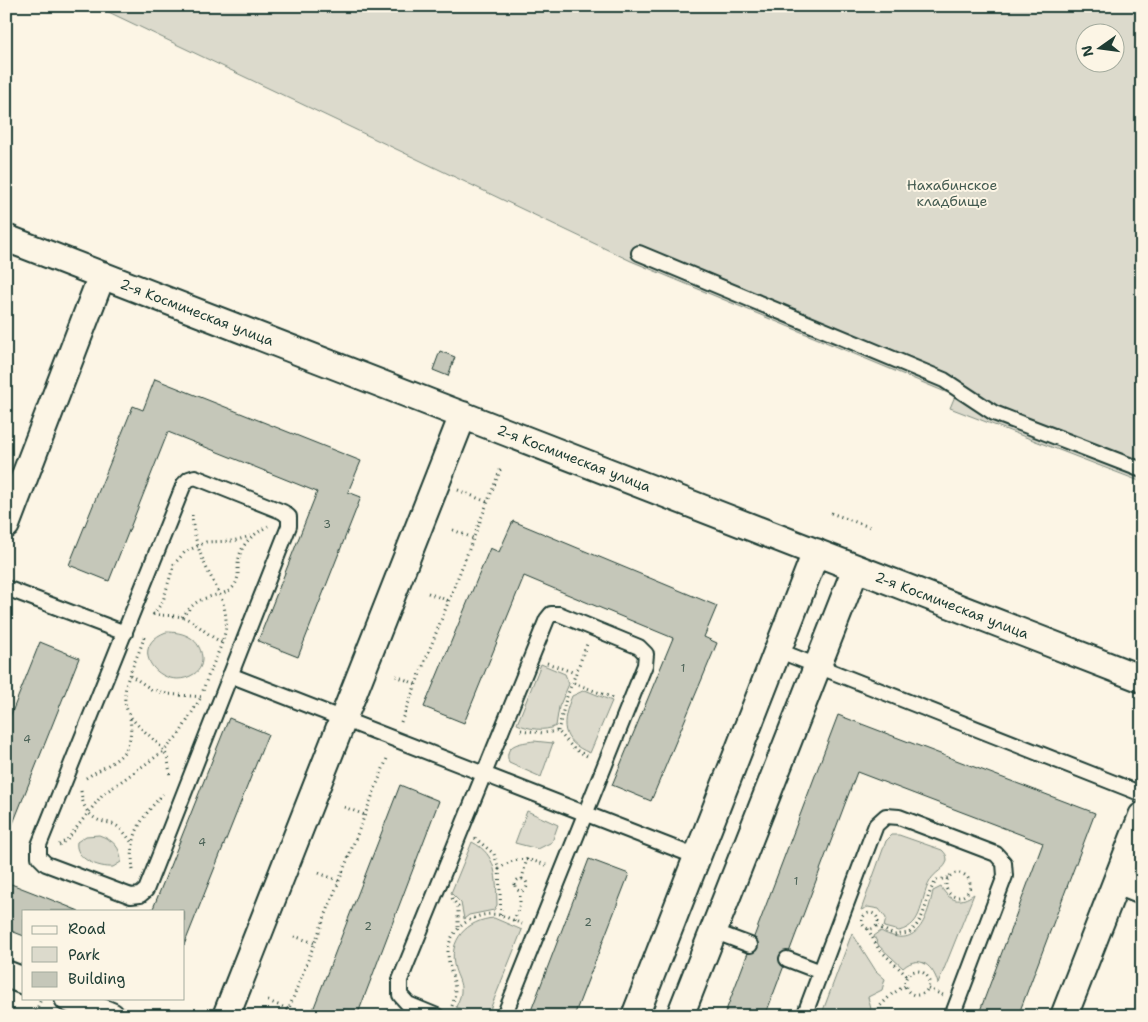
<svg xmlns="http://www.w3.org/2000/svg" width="1148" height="1022" font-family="'Shantell Sans',sans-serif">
<rect width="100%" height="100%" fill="#fcf5e5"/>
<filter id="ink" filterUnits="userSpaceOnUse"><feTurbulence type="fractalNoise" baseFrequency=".02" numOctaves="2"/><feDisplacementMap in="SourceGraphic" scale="10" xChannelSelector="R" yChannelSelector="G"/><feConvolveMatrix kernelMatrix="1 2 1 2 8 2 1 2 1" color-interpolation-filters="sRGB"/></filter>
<g filter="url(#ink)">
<path fill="#dcdacc" stroke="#7e8c80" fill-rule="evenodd" d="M96 6H1142V482L950 408 955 396 631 261ZM1086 32H1116V62H1086Z
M166 632C175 632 183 633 191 638 203 646 207 666 194 674 163 694 124 648 166 632Z
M541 664 565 674 569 684 559 707 556 726C544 732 529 729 517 724Z
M585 690 612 701 590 753C560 741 561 723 572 696Z
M534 741 553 743 541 777 509 763C503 744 520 743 534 741Z
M527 811 558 825 552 842 538 849 515 843Z
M99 835C113 840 121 847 121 862L113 867C99 868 74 859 77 842L86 836Z
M892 835H899L942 850C945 853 947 855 947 860 946 869 934 872 930 881 919 900 925 924 899 931L884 927 886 918 879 909 868 907 861 910 886 841Z
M472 842C498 855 496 878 497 905L494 910 469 915 464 919 461 903 451 893Z
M941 887C950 902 960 904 974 894L938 984C934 967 920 953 903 968L879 946 874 936 881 931C917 951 927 919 933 891Z
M494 918 522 930 489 1012 479 1016 456 1007C458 1002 461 996 461 992 462 983 457 976 455 969 447 940 467 920 494 918Z
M852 933 876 971 885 979 882 990 868 997 871 1009 863 1016H821Z"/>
<path fill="#c5c7b9" stroke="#1f3d34" d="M440 351 455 357 448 376 433 370Z
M155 379 361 461 348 492 361 497 298 657 258 641 317 492 168 432 109 581 69 565 133 406 143 410Z
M513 521 717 606 704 637 717 643 651 801 612 785 673 638 574 597 524 576 464 723 424 707 490 548 499 552Z
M40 642 79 658 6 841V727Z
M838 715 1095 813 1018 1016H978L1043 843 857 772 765 1016H724Z
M229 718 268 734 184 945V911H152Z
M400 785 439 801 357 1016 311 1015Z
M589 859 629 874 574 1016H529Z
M6 882 42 896 79 911H24V936L6 929Z"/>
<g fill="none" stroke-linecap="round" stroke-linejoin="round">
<defs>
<path id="lane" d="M639 253 944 380 994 413 1142 470
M195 477 283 512 289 517V526L146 890 140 895 131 896 46 864 39 857V845L184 484 189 479Z
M6 588 125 633
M777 650 1142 794
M230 675 697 857
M713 931 750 945
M787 959 821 972
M437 1016 408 1004 400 995V980L547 619 551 614H559L639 647 646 654 645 665 504 1016
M804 1016 876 825 886 816 899 817 996 854 1004 863 1005 876 952 1016"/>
<path id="street" d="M6 238 1142 679
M6 525 102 275
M1117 881 1142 891
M6 974 24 981
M68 998 111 1016
M226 1016 463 415
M635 1016 816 552
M680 1016 856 568
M1064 1016 1142 816"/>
</defs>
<use href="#lane" stroke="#1f3d34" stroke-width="18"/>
<use href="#street" stroke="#1f3d34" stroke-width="30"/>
<path stroke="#1f3d34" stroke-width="3" stroke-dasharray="1 4" stroke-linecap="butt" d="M458 490 487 502
M831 513 872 528
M192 515C193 531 197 546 203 560 212 583 227 599 226 625 225 644 208 671 203 691
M453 530 473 538
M428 593 449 601
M153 614C163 616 173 615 182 617 195 620 208 637 224 643
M153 615 163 601 174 564 185 552 206 542 233 541 251 536
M182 617C189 609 195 601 206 598 215 594 227 595 234 586 239 579 238 572 238 564 240 544 251 536 268 526
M144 637C139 657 125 676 125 696 123 722 151 732 164 751 169 758 169 768 170 777
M547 663 575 673
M130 675 151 689 167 694 203 697
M396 676 416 684
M574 683 613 698
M401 722 501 468
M521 730 543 733 558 731 574 749 589 757
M558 731 566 699 587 644
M86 778C114 760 135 758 130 717
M81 791C82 803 86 814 98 820 102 822 108 822 113 824 122 828 127 836 132 843
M344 807 365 815
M475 838 494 854 499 869C516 856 526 858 546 865
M59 845 67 840 102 795 164 751 180 733 200 699
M499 869 501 915
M133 870C129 835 140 819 163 794
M946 885a12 12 0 1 1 24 0a12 12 0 1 1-24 0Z
M319 873 339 881
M515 885a6 6 0 1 1 12 0a6 6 0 1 1-12 0Z
M522 879 527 858
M452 898 458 907V927
M862 921a8 8 0 1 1 16 0a8 8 0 1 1-16 0Z
M514 921 520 904V892
M877 926 894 935 909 933C930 915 923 897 937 880L948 878
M868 929 878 948 907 976
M294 936 314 943
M905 983a12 12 0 1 1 24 0a12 12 0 1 1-24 0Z
M928 989 943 995
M268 1001 288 1009
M452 1006C460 984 449 975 448 954 447 928 477 910 500 915 507 917 515 921 522 924
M34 1016 41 999
M286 1016 388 756
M870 1016 892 994 905 986"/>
<use href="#lane" stroke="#fcf5e5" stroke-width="14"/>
<use href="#street" stroke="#fcf5e5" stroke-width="26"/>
</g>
</g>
<g text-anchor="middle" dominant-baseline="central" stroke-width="4" stroke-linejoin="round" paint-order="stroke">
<g font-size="11" fill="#486055">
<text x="327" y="524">3</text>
<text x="683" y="668">1</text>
<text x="27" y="739">4</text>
<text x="202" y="842">4</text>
<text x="796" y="881">1</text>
<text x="588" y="922">2</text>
<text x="368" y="926">2</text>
</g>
<g font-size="14" fill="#455c52" stroke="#fcf5e5">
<text x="952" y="185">Нахабинское<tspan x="952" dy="16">кладбище</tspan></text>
</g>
<g font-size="14" fill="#1f3d34" stroke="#fcf5e5">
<text transform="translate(197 312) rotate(21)">2-я Космическая улица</text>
<text transform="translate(574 458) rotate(21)">2-я Космическая улица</text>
<text transform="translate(952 605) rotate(21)">2-я Космическая улица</text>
</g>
</g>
<rect width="1148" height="1022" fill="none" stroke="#fcf5e5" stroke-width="25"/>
<rect x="12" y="12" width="1123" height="997" fill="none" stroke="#1f3d34" stroke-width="2" filter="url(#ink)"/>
<rect x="22" y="910" width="162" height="90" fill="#fcf5e5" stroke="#a4ab9e"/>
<rect x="32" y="926" width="25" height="8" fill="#fcf5e5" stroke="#a4ab9e"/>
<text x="68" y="934" font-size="15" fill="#1f3d34">Road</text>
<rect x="32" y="947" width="25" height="15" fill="#dcdacc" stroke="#a4ab9e"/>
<text x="68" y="960" font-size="15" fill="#1f3d34">Park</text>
<rect x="32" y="972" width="25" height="15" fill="#c5c7b9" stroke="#a4ab9e"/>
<text x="68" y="984" font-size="15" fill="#1f3d34">Building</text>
<g transform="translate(1100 48) rotate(256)"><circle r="24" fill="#fcf5e5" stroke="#a4ab9e"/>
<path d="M0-4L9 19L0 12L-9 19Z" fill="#1f3d34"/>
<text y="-8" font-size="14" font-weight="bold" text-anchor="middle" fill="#1f3d34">N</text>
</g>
</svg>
